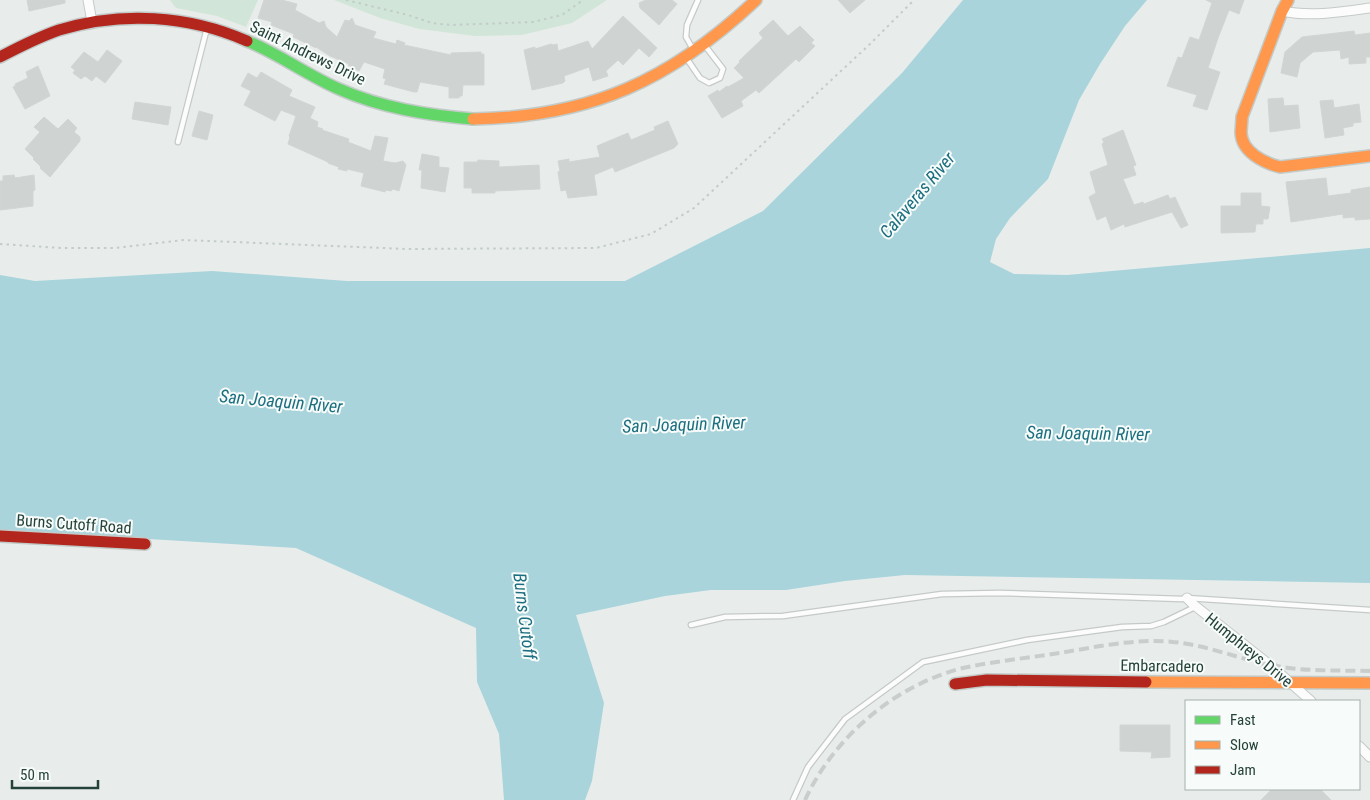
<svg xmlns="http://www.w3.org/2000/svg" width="1370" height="800" font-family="'Roboto Condensed',sans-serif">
<rect width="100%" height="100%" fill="#e8edeb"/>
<path fill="#d1e6d8" d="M170 0H258L246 27 217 16 176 8Z
M334 0H607L572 23 522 35 475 36 419 29 380 18Z"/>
<path fill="#a9d4db" d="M963 0H1147L1125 26 1100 64 1079 100 1048 179 1010 218 996 239 990 262 1014 274 1067 275 1370 248V583L905 575 845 581 786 590H711L665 596 576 615 604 703 592 781 585 800H504L499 734 477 682 476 628 296 548 0 530V275L35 281 212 271 347 281H625L763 211 902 73Z"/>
<path fill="#cfd4d2" stroke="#d1d6d4" d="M27 0H65V3L29 11Z
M264 0H282L297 4 295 10 319 23 324 21 326 27 337 37 345 20 349 21 352 18 355 25 376 32 373 38 396 44 397 40 405 43 404 45 451 55V53L481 52V54H484V85H463L462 96H460L459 98H449V87L420 82 417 92H414L384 84 386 79 383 78 385 69 364 62 359 71 348 65 349 64 330 56 316 47V48L293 37 294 34 276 27 271 25 272 22 258 18Z
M646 0H672L677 4 659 25 640 8 639 3Z
M838 0H865L850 13Z
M1206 0H1244L1239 14 1229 10 1218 38 1208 68 1220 72 1207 110 1193 106 1197 95 1167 86 1178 57 1182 58 1190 37 1199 40 1212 3Z
M623 16 657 48 649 57 639 48 623 65 618 60 606 71 608 76 593 81 589 67 564 76 565 81 563 83 532 90 524 50 535 47V49L551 44 553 45 557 44 558 51 588 41 592 49Z
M773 20 788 36 800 26 814 40 811 43 815 46 799 62 796 59 759 93 756 90 741 101 743 106 722 118 708 96 718 90 719 92 727 86 728 87 744 78 734 68 740 62 739 61 763 38 759 33 761 31Z
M1354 31 1355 35 1370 33V57H1366V63L1349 64V57L1341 59 1340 50 1313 52 1300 63 1297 77 1281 73 1285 52 1302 37Z
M107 50 122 61 105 83 96 76 92 81 85 76 81 79 73 73 75 70 71 67 84 52 98 62Z
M38 66 50 96 25 109 13 87 16 85 15 84 28 78 26 72Z
M261 72 292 90 289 96 315 107 310 118 318 122 317 127 323 129 322 130 349 139 348 142 371 151 375 136 388 138 383 161 395 163 403 161 406 165 399 191 393 189 391 191 386 190 385 192 361 186 364 173 347 169V171L338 169 339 167 328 163V162L288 144 290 137 289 136 296 116 281 110 275 121 244 105 251 91 241 86 248 73 257 78Z
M1283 98 1284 106 1298 105 1300 128 1270 132 1268 99Z
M1333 100 1334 108 1359 104 1361 122 1353 123V126L1343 128 1344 135 1325 138 1320 101Z
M135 102 171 107 168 125 132 119Z
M199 111 213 115 207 140 192 136Z
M44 117 58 129 68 119 77 128 74 132 80 137V141L50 177 40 168 41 167 33 159 34 158 25 149 40 132 34 127Z
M668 121 678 144 674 148 615 172 613 167 594 175 597 195 568 198 566 190 561 191 558 172 560 171 558 161 569 159V162L600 157 597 146 628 133 631 140 655 130 654 127Z
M1123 130 1136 165 1133 166 1136 175 1123 179 1134 205 1143 202 1144 204 1168 195 1170 199 1175 197 1188 225 1181 228 1172 212 1125 227 1124 224 1111 230 1106 216 1097 220 1089 197 1096 193 1090 172 1108 165 1102 144 1104 142 1102 139Z
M422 154 439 157V167L449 168 445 192 421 188 422 170H419Z
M478 160 499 161V167L539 165 540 189 495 191V193H472V188H464V162H477Z
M14 175 15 178 34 175 35 190 33 191V206L0 210V181H3V176Z
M1326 178 1328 196 1351 193V190L1370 187V219L1355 220V217L1343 218V214L1291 222 1286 182Z
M1241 193H1261V206L1270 207 1268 219H1263V224H1256L1255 232 1221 233V206H1241Z
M1120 725H1170V757L1151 758 1152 752 1120 751Z
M1272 789H1320L1331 800H1261Z"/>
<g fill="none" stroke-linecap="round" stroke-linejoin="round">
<defs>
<path id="lane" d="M694 51 686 37 687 25 698 0
M687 59 700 78 709 83 720 78 723 69 706 47
M178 142 207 28
M691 625 725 617 783 616 942 594 1000 593 1182 599 1187 598 1370 610
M793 800 808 767 845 719 923 662 1027 640 1122 627 1151 626 1164 622 1195 607"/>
<path id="street" d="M88 0 92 22
M1282 11C1311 17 1341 12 1370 8
M1187 598 1194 605 1276 670 1311 701
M1359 746 1370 757"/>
<path id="fast" d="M247 41C279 54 307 75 339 89 382 108 427 115 473 119"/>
<path id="slow" d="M1288 0 1282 11 1242 117C1242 122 1241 128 1241 133 1242 152 1264 163 1280 167L1370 156
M473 119C591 117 671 80 756 0
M1146 682 1370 683"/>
<path id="jam" d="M0 57C19 47 39 37 59 30 121 11 188 15 247 41
M0 536 145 544
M955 684 987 680 1146 682"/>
</defs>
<use href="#lane" stroke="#c5cac8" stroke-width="7"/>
<use href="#street" stroke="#c5cac8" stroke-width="11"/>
<use href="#fast" stroke="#c3cbc8" stroke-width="14"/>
<use href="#slow" stroke="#c3cbc8" stroke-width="14"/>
<use href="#jam" stroke="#c3cbc8" stroke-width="14"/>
<path stroke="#c3ccca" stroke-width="2" stroke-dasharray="2.5 4" stroke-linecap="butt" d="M346 0 408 15 432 23 451 25 533 22 562 15 583 0
M0 244 61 248H115L184 240 407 249 596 248 651 234 694 208 870 44 914 0"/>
<use href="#lane" stroke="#fcfcfc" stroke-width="4.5"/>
<use href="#street" stroke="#fcfcfc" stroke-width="9"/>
<use href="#fast" stroke="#63d668" stroke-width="11"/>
<use href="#slow" stroke="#ff974d" stroke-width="11"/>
<use href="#jam" stroke="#b3261e" stroke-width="11"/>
<path stroke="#c9cdcc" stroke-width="4" stroke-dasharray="10 5" stroke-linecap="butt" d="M805 800C834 737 895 685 963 668 995 661 1028 658 1060 653 1095 647 1137 638 1173 642 1207 645 1238 659 1272 665 1304 672 1337 670 1370 671"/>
</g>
<g text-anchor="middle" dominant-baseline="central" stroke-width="4" stroke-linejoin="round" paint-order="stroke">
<g font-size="16" fill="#24423a" stroke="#f7fbf9">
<text transform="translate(308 53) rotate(26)">Saint Andrews Drive</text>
<text transform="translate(74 524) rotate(4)">Burns Cutoff Road</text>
<text transform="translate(1249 650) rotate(39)">Humphreys Drive</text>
<text transform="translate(1162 666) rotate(1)">Embarcadero</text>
</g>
<g font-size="18" font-style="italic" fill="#1c6f80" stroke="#f7fbf9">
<text transform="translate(917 195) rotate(-50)">Calaveras River</text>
<text transform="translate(281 401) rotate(5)">San Joaquin River</text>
<text transform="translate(684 424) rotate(-2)">San Joaquin River</text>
<text transform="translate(1088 433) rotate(1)">San Joaquin River</text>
<text transform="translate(525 616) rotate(83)">Burns Cutoff</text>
</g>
</g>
<rect x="1185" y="700" width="175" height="90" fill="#f7fbf9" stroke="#a3b1ad"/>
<rect x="1195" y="716" width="25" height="8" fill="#63d668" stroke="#a3b1ad"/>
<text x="1230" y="725" font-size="15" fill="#24423a">Fast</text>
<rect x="1195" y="741" width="25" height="8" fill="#ff974d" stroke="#a3b1ad"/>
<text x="1230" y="750" font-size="15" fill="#24423a">Slow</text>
<rect x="1195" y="766" width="25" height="8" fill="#b3261e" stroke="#a3b1ad"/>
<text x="1230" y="775" font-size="15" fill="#24423a">Jam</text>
<path d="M12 780v8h86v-8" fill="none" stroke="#24423a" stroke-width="2.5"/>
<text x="20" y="780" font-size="15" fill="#24423a" stroke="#f7fbf9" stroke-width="4" paint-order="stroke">50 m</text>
</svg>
